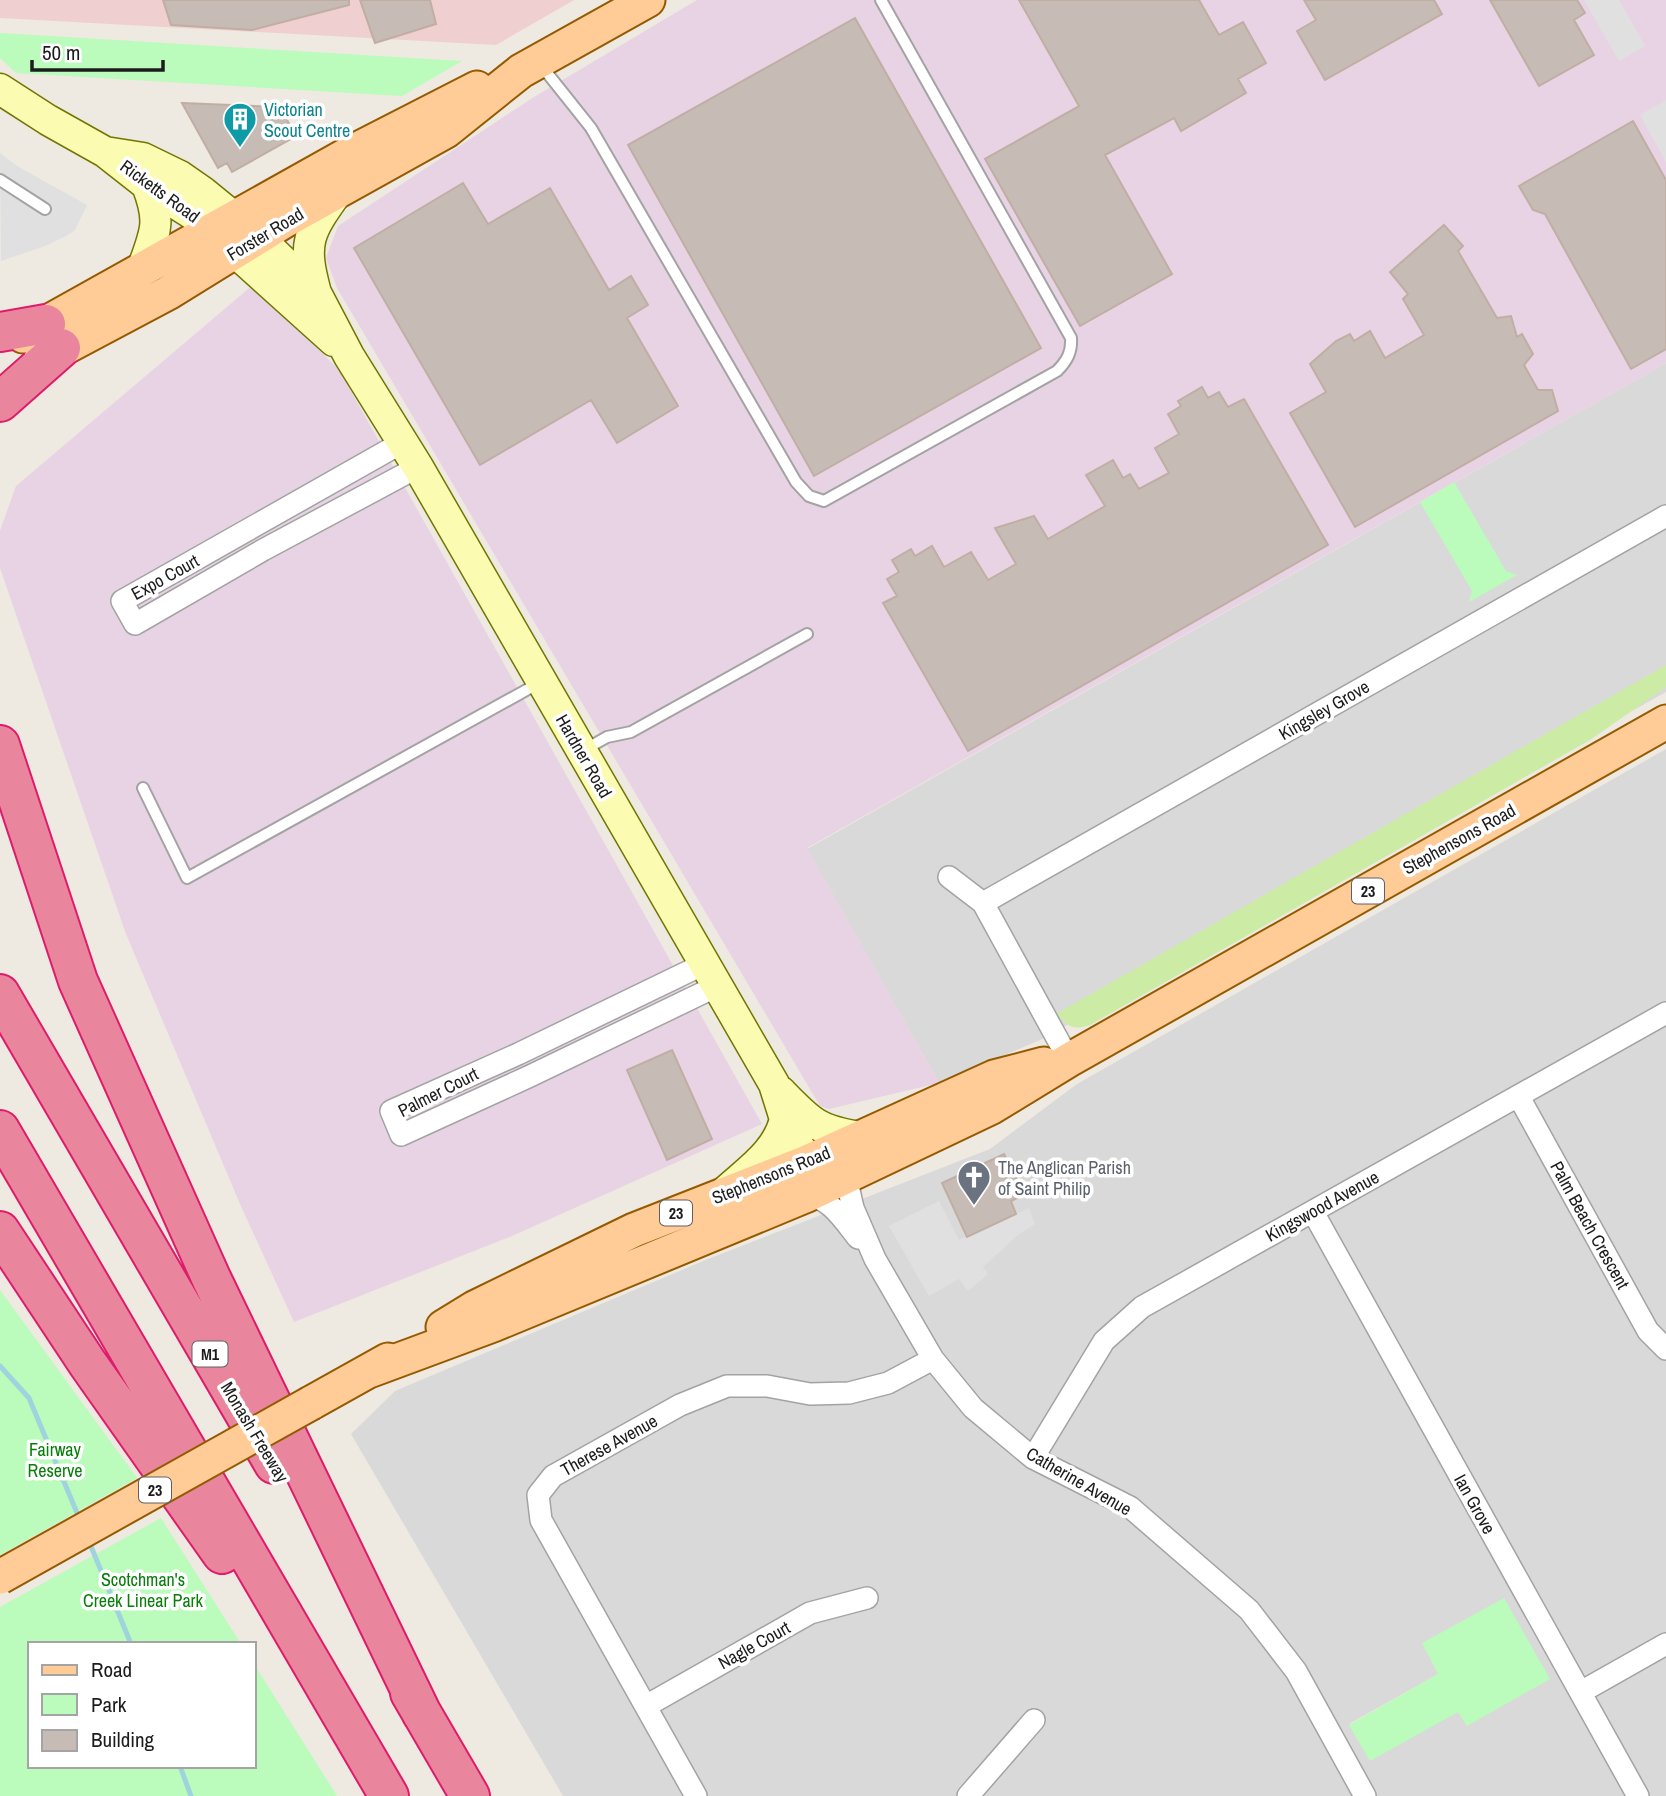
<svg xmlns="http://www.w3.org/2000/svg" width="1666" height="1796" font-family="'Archivo Narrow',sans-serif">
<rect width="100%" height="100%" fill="#eee9e1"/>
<path fill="#dad9d9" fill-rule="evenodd" d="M1666 363V692L1040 1040 939 1083 807 849Z
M1666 749V1796H563L351 1434 395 1391 708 1259 990 1149 1077 1084ZM1438 1674 1467 1725 1459 1712 1349 1724Z"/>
<path fill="#f0cfd0" d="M0 0H574L496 45 0 18Z"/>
<path fill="#e8d3e5" d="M697 0H1666V363L807 848 939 1083 829 1109 820 1106 337 288 326 258 338 226 534 97Z
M254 284 339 370 762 1124 512 1236 294 1322 240 1204 126 934 0 568V531L16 486Z"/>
<path fill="#cceba4" d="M1666 665V687L1590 740 1090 1025C1071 1031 1069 1026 1056 1014Z"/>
<path fill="#bbfbbc" d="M0 33 462 61 402 96 16 73 0 58Z
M1454 482 1506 571 1517 575 1469 602 1472 591 1420 502Z
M0 1290 137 1478 0 1555Z
M161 1518 241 1644H30V1766H254V1664L337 1796H0V1607Z
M1504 1598 1550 1679 1467 1726 1458 1712 1370 1761 1349 1725 1438 1674 1422 1643Z"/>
<path fill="#e0e0e0" d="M1584 0H1619L1645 46 1619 61Z
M1666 100V162L1640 115Z
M0 153 17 166 87 205 75 230 66 236 45 246 1 261Z
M939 1201 959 1240 1029 1208 1035 1224 1018 1235 983 1267 988 1274 968 1291 959 1279 929 1296 889 1226Z"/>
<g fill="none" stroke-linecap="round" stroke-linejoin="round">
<path stroke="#9fd4de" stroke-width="5" d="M0 1366 29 1398 80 1520
M88 1539 131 1644
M180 1766 191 1796"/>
</g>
<path fill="#c6bbb5" stroke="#c0aea3" stroke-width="2" d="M163 0H349V5L252 30 171 25Z
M360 0H430L436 24 375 43Z
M1019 0H1199L1219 35 1243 22 1266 63 1238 79 1246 93 1181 131 1174 118 1105 155 1172 274 1080 326 985 159 1079 106Z
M1304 0H1434L1442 14 1325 80 1297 31 1316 20Z
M1490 0H1577L1585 13 1574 20 1594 55 1539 86Z
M855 18 1041 348 814 476 628 145Z
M182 103 280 107 296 136 232 172 227 163 218 168Z
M1633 121 1666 180V349L1631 369 1545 214 1533 210 1519 186Z
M463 183 488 224 550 188 609 290 631 276 648 305 627 318 678 406 617 443 591 400 480 465 354 248Z
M1444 225 1463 246 1458 251 1497 318 1511 316 1517 337 1522 334 1533 354 1524 365 1538 390H1552L1558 411 1355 527 1290 413 1326 392 1310 364 1336 341 1350 334 1354 341 1370 331 1385 358 1424 335 1403 299 1408 294 1390 272Z
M1202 387 1208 398 1219 392 1228 407 1244 399 1328 545 968 751 883 603 897 596 887 579 899 572 892 560 911 549 915 556 932 546 944 567 971 552 988 580 1016 564 995 528 1034 516 1048 539 1105 506 1086 475 1113 460 1123 478 1130 474 1139 489 1169 473 1155 448 1179 434 1168 414 1181 406 1178 401Z
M672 1050 712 1139 667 1160 627 1070Z
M1004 1154 1024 1195 1011 1201 1016 1214 967 1237 942 1183Z"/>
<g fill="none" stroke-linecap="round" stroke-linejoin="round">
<defs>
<path id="lane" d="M540 64 591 128 796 482 809 496 824 501 1057 371C1067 361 1072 352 1071 338L881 0
M0 180 45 209
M584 750 607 737 631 732 807 634
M143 788 187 878 539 683"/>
<path id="street" d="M403 442 122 601 135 624 263 550 418 467
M949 877 983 903
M704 964 518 1054 391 1111 401 1135 528 1077 717 986
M1069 1060 983 903 1666 516
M1519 1097 1648 1331 1666 1349
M846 1177 853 1208 875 1259 933 1359 973 1408 1033 1458 1130 1507 1249 1610 1296 1671 1365 1796
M805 1196C828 1194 845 1222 858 1238
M1313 1212 1638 1796
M1033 1458 1104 1341 1142 1307 1666 1013
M1581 1692 1666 1644
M646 1706 810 1613 867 1598
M696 1796 541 1520 538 1495 553 1476 680 1405 727 1386H767L810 1394 849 1393 888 1383 933 1359
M968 1796 1034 1720"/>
<path id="secondary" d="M0 89 48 120 105 152 147 185 194 215 334 341
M105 152 143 158 180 176 203 192 258 237 316 293 349 356 418 467 774 1084 785 1119 807 1162
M142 270C155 232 162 224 147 185
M316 293C302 242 308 233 338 191
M781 1092C810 1122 818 1131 861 1137
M726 1191C749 1170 778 1151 785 1119"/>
<path id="primary" d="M23 336 352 152 477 88
M40 361 168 293 286 220 446 131 521 71 648 0
M443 1327 474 1308 634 1230 807 1162 994 1077 1044 1064
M369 1371 493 1325 805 1196 992 1107 1069 1060 1666 722
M311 1403 388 1360"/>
<path id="highway" d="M0 332 46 324
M0 402 61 348
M0 745 78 981 212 1280 422 1714
M0 994 274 1464
M0 1130 389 1796
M0 1231 88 1364 222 1554
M410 1693 470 1796"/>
</defs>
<use href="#lane" stroke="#a3a3a3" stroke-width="14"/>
<use href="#street" stroke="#a3a3a3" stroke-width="24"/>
<use href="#secondary" stroke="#717600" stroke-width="33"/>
<use href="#primary" stroke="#955a00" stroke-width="37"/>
<use href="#highway" stroke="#de1c6b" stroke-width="42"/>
<use href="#lane" stroke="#fff" stroke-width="10"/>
<use href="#street" stroke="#fff" stroke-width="21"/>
<use href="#secondary" stroke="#fcfbb2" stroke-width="30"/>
<use href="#primary" stroke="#ffcb96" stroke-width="33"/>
<use href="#highway" stroke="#ea859e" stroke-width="38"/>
<defs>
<path id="primary-bridge" d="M0 1577 311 1403"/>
</defs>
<use href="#primary-bridge" stroke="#955a00" stroke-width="37" stroke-linecap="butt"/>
<use href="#primary-bridge" stroke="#ffcb96" stroke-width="33"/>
</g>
<defs>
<symbol id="building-pin" viewBox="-11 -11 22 30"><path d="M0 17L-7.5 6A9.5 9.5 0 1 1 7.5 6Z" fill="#0f9aa8" stroke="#fff"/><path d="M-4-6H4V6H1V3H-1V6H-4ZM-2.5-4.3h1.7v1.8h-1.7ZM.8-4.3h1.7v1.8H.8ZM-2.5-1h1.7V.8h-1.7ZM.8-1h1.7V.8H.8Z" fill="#fff"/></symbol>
<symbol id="church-pin" viewBox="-11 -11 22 30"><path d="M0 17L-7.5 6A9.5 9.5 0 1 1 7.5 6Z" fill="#6b7280" stroke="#fff"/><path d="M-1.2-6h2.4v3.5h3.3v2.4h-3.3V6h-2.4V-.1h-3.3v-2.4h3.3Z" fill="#fff"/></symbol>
</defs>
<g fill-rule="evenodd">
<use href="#building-pin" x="221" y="100" width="38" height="52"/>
<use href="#church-pin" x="955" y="1158" width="38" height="52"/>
</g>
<g text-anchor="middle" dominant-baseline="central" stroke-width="7" stroke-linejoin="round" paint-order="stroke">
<g fill="#fff" stroke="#606060" stroke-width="2">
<rect x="1352" y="878.5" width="32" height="25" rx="5"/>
<rect x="660" y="1200.5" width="32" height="25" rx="5"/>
<rect x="192.5" y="1341.5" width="35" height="25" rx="5"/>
<rect x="139" y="1477.5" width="32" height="25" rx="5"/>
</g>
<g font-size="16" font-weight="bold" fill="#1c1c1c">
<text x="1368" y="891">23</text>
<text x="676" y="1213">23</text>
<text x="210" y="1354">M1</text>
<text x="155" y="1490">23</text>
</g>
<g font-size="18" fill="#0d838f" stroke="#fff" text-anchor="start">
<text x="264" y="109">Victorian<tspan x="264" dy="21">Scout Centre</tspan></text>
</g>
<g font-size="18" fill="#1c1c1c" stroke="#fff">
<text transform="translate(160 191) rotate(36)">Ricketts Road</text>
<text transform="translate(265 234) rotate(-31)">Forster Road</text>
<text transform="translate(165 577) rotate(-29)">Expo Court</text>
<text transform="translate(1324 710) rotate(-30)">Kingsley Grove</text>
<text transform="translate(584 756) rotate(60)">Hardner Road</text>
<text transform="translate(1459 839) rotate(-29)">Stephensons Road</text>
<text transform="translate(438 1092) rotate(-27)">Palmer Court</text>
<text transform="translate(771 1175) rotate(-22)">Stephensons Road</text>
<text transform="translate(1322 1206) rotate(-29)">Kingswood Avenue</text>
<text transform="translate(1590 1225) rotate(61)">Palm Beach Crescent</text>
<text transform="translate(255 1432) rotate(59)">Monash Freeway</text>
<text transform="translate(609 1445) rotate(-29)">Therese Avenue</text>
<text transform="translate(1079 1481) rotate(30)">Catherine Avenue</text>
<text transform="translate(1475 1504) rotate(61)">Ian Grove</text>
<text transform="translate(754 1645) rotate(-29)">Nagle Court</text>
</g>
<g font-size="18" fill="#5b616d" stroke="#fff" text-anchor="start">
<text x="998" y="1167">The Anglican Parish<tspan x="998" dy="21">of Saint Philip</tspan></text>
</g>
<g font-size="18" fill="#077e09" stroke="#fff">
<text x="55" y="1449">Fairway<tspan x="55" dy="21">Reserve</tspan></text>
<text x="143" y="1579">Scotchman's<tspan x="143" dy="21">Creek Linear Park</tspan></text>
</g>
</g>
<rect x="28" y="1642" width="228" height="126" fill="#ffffff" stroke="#a4a4a4" stroke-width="2"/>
<rect x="42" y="1665" width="35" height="10" fill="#ffcb96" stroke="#a4a4a4" stroke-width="2"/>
<text x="91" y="1677" font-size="21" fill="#1c1c1c">Road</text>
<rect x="42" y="1694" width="35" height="21" fill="#bbfbbc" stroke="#a4a4a4" stroke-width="2"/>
<text x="91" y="1712" font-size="21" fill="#1c1c1c">Park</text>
<rect x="42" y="1730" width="35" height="21" fill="#c6bbb5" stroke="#a4a4a4" stroke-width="2"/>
<text x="91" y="1747" font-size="21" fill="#1c1c1c">Building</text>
<path d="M32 60v10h131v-10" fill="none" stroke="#1c1c1c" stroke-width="3.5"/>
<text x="42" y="60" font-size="21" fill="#1c1c1c" stroke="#ffffff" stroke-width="5" paint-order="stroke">50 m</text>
</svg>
